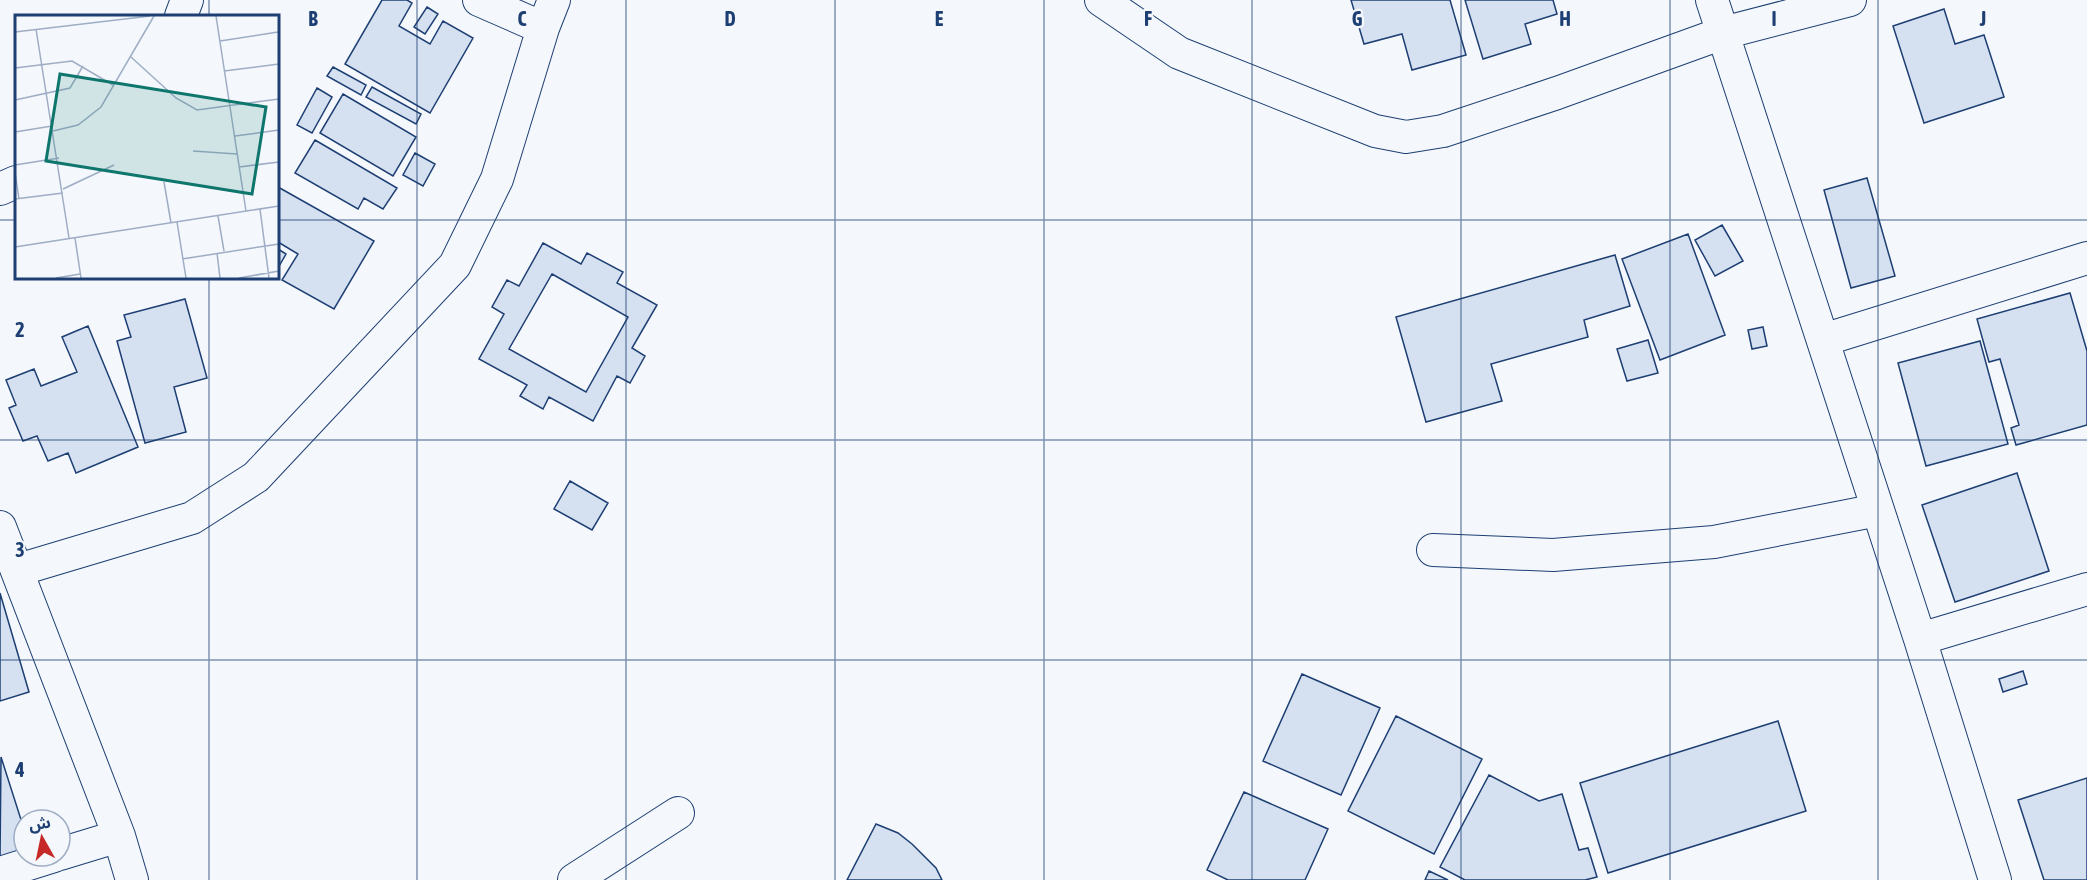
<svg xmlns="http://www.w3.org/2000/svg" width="2087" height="880" font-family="'Asap Condensed','Noto Sans Arabic',sans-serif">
<rect width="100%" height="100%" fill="#f4f7fb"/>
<path fill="#d5e0f0" stroke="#1d3f73" stroke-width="1.5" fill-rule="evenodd" d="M382 0H407L412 3 399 26 430 44 443 21 473 38 430 113 345 64Z
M1351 0H1450L1466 55 1412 70 1402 34 1364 44Z
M1465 0H1553L1557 14 1525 24 1531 44 1483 59Z
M427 7 438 14 425 34 414 27Z
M1944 9 1955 44 1984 35 2004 97 1924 123 1893 26Z
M333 67 366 85 361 95 327 76Z
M372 87 421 114 416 124 366 97Z
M317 88 332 97 312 133 297 125Z
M343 94 416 137 393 176 320 133Z
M315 140 397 188 383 209 364 198 358 209 295 173Z
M415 153 435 164 423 186 403 175Z
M1867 178 1895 276 1851 288 1824 190Z
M278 187 374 241 334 309 282 280 298 254 278 242Z
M1722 225 1743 261 1715 276 1695 240Z
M1688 234 1725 335 1660 360 1622 259Z
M543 243 581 264 587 253 623 272 617 283 657 305 632 348 645 356 630 383 617 376 593 421 549 397 543 409 520 396 527 385 479 359 504 314 492 307 507 280 519 286ZM552 274 628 317 586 392 509 349Z
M278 249 286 254 278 268Z
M1615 255 1630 306 1584 320 1588 337 1491 364 1502 401 1426 422 1396 317Z
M2070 293 2087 351V425L2016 445 2011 428 2019 425 2000 359 1989 362 1977 319Z
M185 299 207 378 174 387 186 432 145 443 117 341 131 337 124 315Z
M88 326 138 447 76 473 68 453 48 461 37 436 23 441 9 408 16 405 6 380 34 369 41 386 77 372 62 337Z
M1763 327 1767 346 1752 349 1748 330Z
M1648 340 1658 373 1627 381 1617 349Z
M1980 341 2008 444 1926 466 1898 363Z
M2017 473 2049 571 1955 602 1922 505Z
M570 481 608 503 592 530 554 509Z
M0 593 29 692 0 701Z
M2023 671 2027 684 2003 692 1999 679Z
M1302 674 1380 708 1341 795 1263 761Z
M1396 716 1482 759 1434 854 1348 811Z
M1778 721 1806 811 1608 873 1580 783Z
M1 757 24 829V852L0 860Z
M1489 775 1539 801 1562 794 1579 850 1588 848 1597 877 1585 880H1465L1440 867Z
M2087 778V880H2044L2018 800Z
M1244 792 1328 829 1305 880H1228L1207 870Z
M876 824 898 833 912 844 936 868 942 880H847Z
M1429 871 1448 880H1425Z"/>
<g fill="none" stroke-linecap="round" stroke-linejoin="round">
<defs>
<path id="street" d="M479 0 543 28
M1101 0 1179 53 1375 131 1406 137 1443 131 1557 93 1723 33 1850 0
M1712 0 1920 639 1995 880
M181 16 187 0
M0 189 16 182
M1823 340 2087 258
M0 527 119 836 132 880
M1433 550 1553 555 1714 542 1878 510
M18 570 192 518 256 477 455 265 497 179 543 28 554 0
M1920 639 2087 589
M60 854 119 836
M0 873 54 856
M574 880 678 813"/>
</defs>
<use href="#street" stroke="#1d3f73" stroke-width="34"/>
<use href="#street" stroke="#f4f7fb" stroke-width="32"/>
</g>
<path fill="none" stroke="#1d3f73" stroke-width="1.5" stroke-opacity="0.55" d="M209 0V16M417 0V880M626 0V880M835 0V880M1044 0V880M1252 0V880M1461 0V880M1670 0V880M1878 0V880M0 220H16M278 220H2087M209 278V880M0 440H2087M0 660H2087"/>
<g transform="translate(15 15)">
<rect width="264" height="264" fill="#f4f7fb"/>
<path fill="none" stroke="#9eadc5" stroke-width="1.5" d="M201 1 231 196M21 14 54 223M0 17 135 1M205 26 263 17M116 42 161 83 182 95 264 84M0 53 57 46 98 70M209 56 264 49M0 85 55 73 68 51M38 116 63 110 86 92 139 1M0 117 37 111M220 121 264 115M178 136 222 139M0 150 44 143M224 152 264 147M0 157 4 184M149 167 156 208M48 174 99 150M0 184 48 178M245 194 254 263M203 201 209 236M162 207 171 263M60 223 66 263M0 232 264 191M202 238 205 263M167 244 264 229M41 263 65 259M224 263 264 256"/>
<path fill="#0f766e" fill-opacity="0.15" stroke="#0f766e" stroke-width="3" d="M45 59 251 92 237 179 31 146Z"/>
<rect width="264" height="264" fill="none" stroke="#1d3f73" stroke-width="3"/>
</g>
<g font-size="20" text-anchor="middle" font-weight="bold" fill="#1d3f73" stroke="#f4f7fb" stroke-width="4.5" stroke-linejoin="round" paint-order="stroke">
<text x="313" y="26">B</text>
<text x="522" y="26">C</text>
<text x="730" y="26">D</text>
<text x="939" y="26">E</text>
<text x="1148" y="26">F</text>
<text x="1357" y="26">G</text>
<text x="1565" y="26">H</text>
<text x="1774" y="26">I</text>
<text x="1983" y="26">J</text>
<text x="20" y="337">2</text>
<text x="20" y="557">3</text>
<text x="20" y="777">4</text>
</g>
<g transform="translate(42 838) rotate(351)"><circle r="28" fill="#f4f7fb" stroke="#9eadc5" stroke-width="1.5"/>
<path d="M0-4.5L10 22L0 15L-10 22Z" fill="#c62828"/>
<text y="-9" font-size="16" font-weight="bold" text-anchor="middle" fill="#1d3f73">ش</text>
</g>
</svg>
